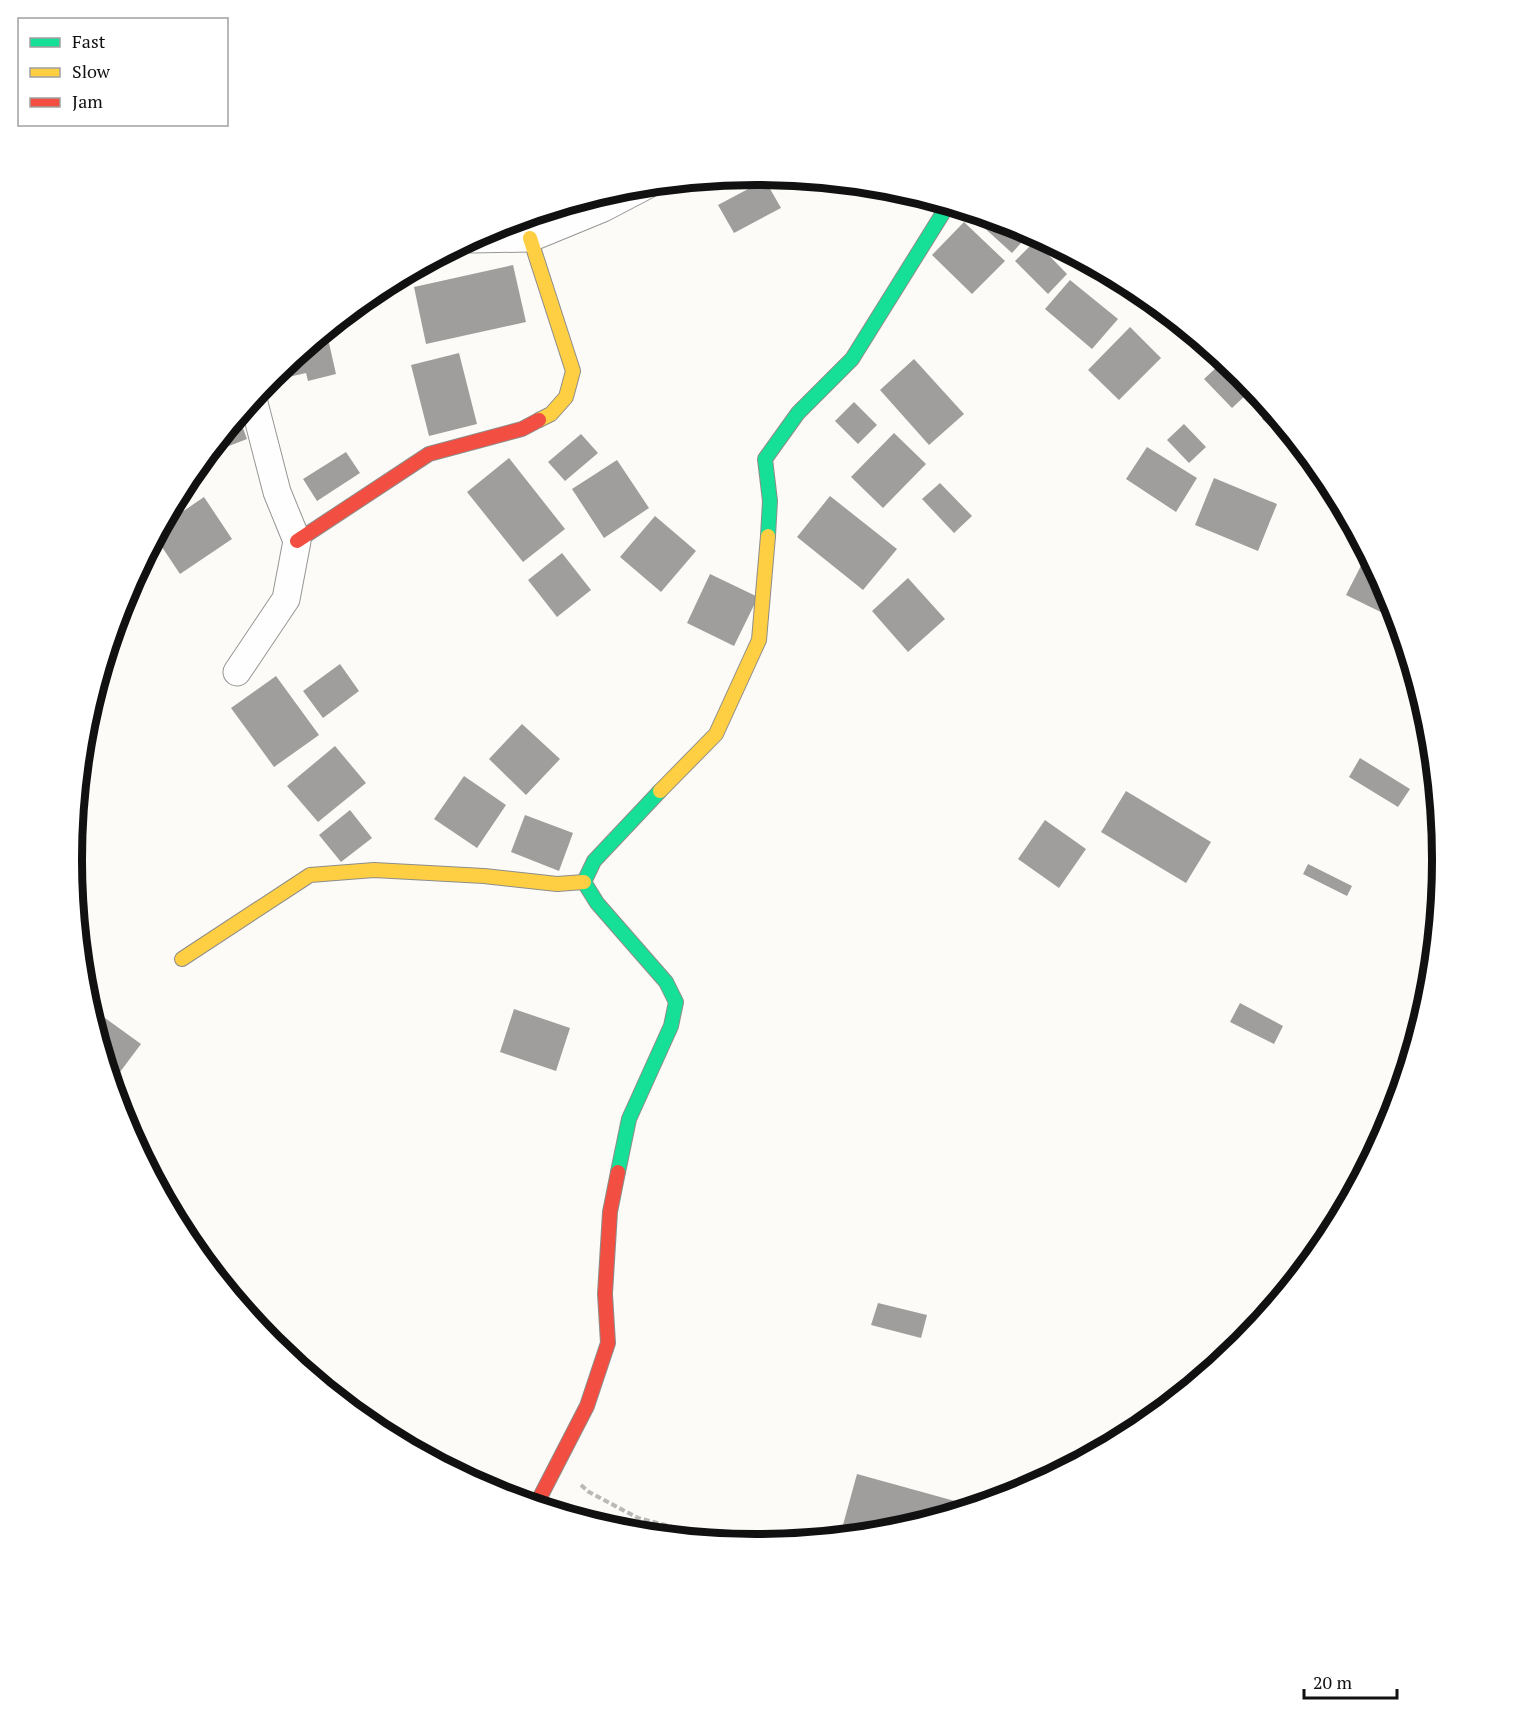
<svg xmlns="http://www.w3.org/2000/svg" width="1514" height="1719" font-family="'PT Serif',serif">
<rect width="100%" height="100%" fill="#fcfbf7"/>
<path fill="#a09e9c" d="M765 180 781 208 734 233 718 205Z
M971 212 1019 227 1030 233 1012 253 969 214Z
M964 222 1005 261 972 294 932 255Z
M1035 241 1067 274 1048 294 1015 261Z
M513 265 526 322 426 344 414 287Z
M1070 280 1118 319 1092 349 1045 309Z
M1130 327 1161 358 1119 400 1088 370Z
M323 334 325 344 329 343 336 374 308 381 306 373 267 382 273 375Z
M459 353 477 424 429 436 411 365Z
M914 359 964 414 929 445 880 390Z
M1219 365 1247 394 1232 408 1204 379Z
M854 402 877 425 858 444 835 421Z
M1270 410 1314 463 1313 464 1262 419Z
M239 417 247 439 221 449 218 442Z
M1184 424 1206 447 1189 463 1167 440Z
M894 433 926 464 883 508 851 477Z
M581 434 598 453 565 481 548 462Z
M1147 447 1197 478 1176 512 1126 479Z
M346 452 360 473 317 501 303 479Z
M509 458 565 529 523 562 467 492Z
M617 460 649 508 604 538 572 489Z
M1214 478 1277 504 1258 551 1195 525Z
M940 483 972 516 954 533 922 499Z
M830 496 897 549 863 590 797 537Z
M204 497 232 539 180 574 156 538 163 525Z
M655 516 696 551 661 592 620 557Z
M562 553 591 590 557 617 528 580Z
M1367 554 1390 598 1397 620 1346 595Z
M710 574 758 597 734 646 687 623Z
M908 578 945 619 908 652 872 611Z
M340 664 359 691 323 718 303 691Z
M276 676 319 735 274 767 231 708Z
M522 724 560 759 526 795 489 759Z
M335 746 366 783 318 822 287 786Z
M1360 758 1410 789 1398 807 1349 777Z
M464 776 506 805 477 848 434 819Z
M1126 791 1211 842 1186 883 1101 832Z
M350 810 372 838 341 862 319 835Z
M525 815 573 833 559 871 511 852Z
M1045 820 1086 849 1059 888 1018 859Z
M1308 864 1352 886 1347 896 1303 874Z
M1240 1003 1283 1026 1274 1044 1230 1022Z
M514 1009 570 1028 556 1071 500 1052Z
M105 1018 141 1044 117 1076 108 1069 96 1029Z
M878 1303 927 1315 921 1338 871 1325Z
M857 1474 962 1503 960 1510 890 1531 840 1536Z
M482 1475 504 1487 500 1494 477 1483Z"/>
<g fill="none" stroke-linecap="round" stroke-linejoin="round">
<defs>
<path id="street" d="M472 239 530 238 603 208 647 185
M237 672 286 599 297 541 277 492 253 399"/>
<path id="fast" d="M768 536 770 501 765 459 798 413 852 359 948 205
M618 1172 629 1119 671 1026 676 1002 666 982 597 903 584 882 594 861 660 791"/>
<path id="slow" d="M530 238 573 371 566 397 551 414 539 420
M660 791 716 734 759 640 768 536
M182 959 310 875 374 870 484 876 557 884 584 882"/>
<path id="jam" d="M297 541 429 454 522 429 539 420
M536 1505 587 1406 608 1343 605 1294 610 1212 618 1172"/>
</defs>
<use href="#street" stroke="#979695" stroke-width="29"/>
<use href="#fast" stroke="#8d8d8b" stroke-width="16"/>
<use href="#slow" stroke="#8d8d8b" stroke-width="16"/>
<use href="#jam" stroke="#8d8d8b" stroke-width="16"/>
<path stroke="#b9b9b8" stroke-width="4" stroke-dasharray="6 3" stroke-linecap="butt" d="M581 1485 589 1492 638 1518 693 1532 734 1536 761 1544"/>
<use href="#street" stroke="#fffefe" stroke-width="27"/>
<use href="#fast" stroke="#16e098" stroke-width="14"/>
<use href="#slow" stroke="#ffcf43" stroke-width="14"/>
<use href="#jam" stroke="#f24e42" stroke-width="14"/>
</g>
<path d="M0 0H1514V1719H0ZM756 185H758A674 674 0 0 1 1432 859V860A674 674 0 0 1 758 1534H756A674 674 0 0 1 82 860V859A674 674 0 0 1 756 185Z" fill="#fff" fill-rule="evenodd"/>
<path fill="none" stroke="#111" stroke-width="8" d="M756 185H758A674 674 0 0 1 1432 859V860A674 674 0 0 1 758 1534H756A674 674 0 0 1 82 860V859A674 674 0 0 1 756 185Z"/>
<rect x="18" y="18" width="210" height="108" fill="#ffffff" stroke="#a0a0a0" stroke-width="1.5"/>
<rect x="30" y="38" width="30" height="9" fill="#16e098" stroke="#a0a0a0" stroke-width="1.5"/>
<text x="72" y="48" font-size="18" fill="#111111">Fast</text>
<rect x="30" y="68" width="30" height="9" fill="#ffcf43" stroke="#a0a0a0" stroke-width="1.5"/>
<text x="72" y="78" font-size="18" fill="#111111">Slow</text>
<rect x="30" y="98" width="30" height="9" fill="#f24e42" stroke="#a0a0a0" stroke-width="1.5"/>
<text x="72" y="108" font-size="18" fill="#111111">Jam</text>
<path d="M1304 1689v9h93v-9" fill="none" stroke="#111111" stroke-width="3"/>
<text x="1313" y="1689" font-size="18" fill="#111111" stroke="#ffffff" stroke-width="4.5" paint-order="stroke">20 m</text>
</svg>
